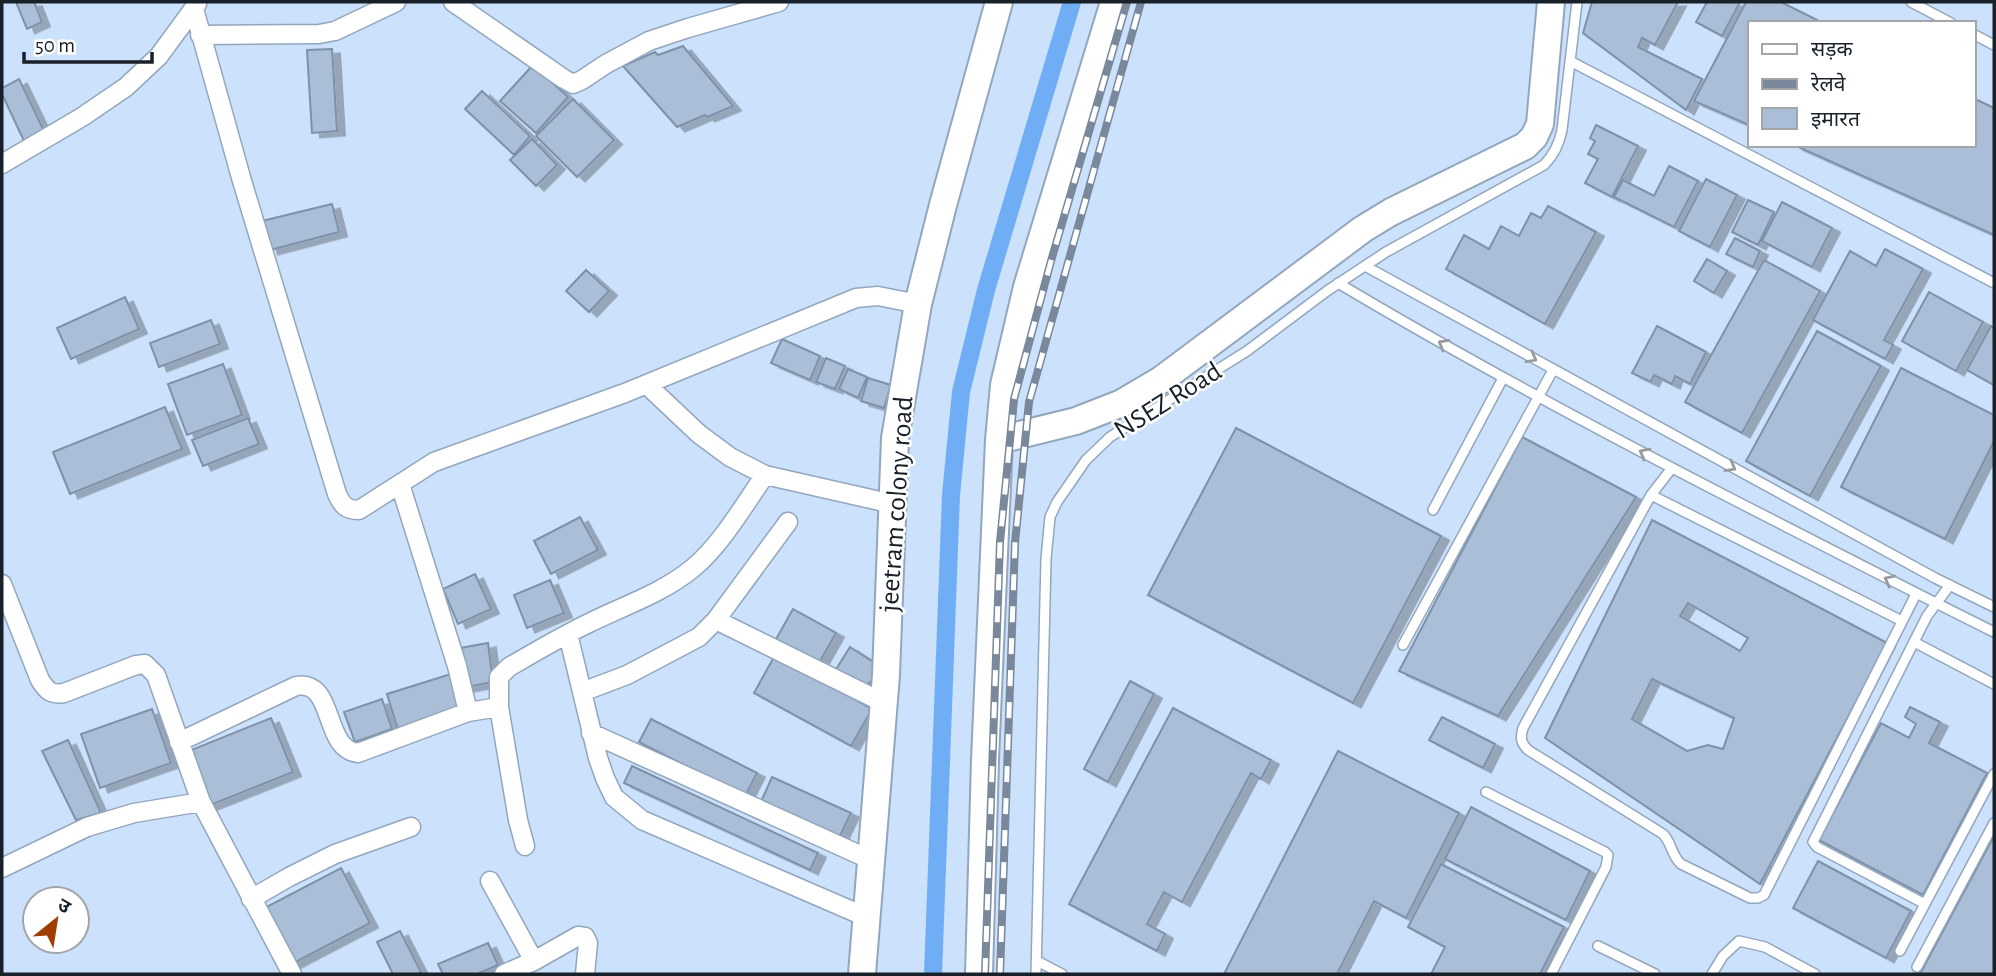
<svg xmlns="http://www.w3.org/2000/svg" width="1996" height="976" font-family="'Alegreya Sans','Noto Sans Devanagari',sans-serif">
<defs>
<filter id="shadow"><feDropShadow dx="8" dy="4.5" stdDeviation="0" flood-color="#0004"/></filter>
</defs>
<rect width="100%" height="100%" fill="#cce1fb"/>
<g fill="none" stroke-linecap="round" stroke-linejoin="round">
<path stroke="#6fadf5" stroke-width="18" d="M933 974 951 495 961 392 986 290 1072 2"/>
</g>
<path fill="#aabed7" stroke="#7e91a9" stroke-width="2" fill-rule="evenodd" filter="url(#shadow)" d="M16 2H34L42 22 27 29Z
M1592 2H1678L1655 45 1642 38 1638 47 1702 79 1686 110 1583 33Z
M1707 2H1740L1722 36 1696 22Z
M1746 2H1781L1823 23H1749V125L1694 101Z
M683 46 733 106 707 117 705 115 677 127 623 66 655 52 658 55Z
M332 49 337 131 312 133 307 50Z
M533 65 568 97 536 133 500 101Z
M19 79 44 131 24 141 2 94V88Z
M482 91 530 136 514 155 465 109Z
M1973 98 1994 108V235L1794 145H1973Z
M573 99 614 140 577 177 536 136Z
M1596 125 1638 146 1612 197 1585 183 1598 159 1588 154 1595 141 1590 138Z
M532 139 557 165 536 186 510 160Z
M1669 166 1698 181 1674 227 1614 197 1623 180 1654 196Z
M1706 179 1737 195 1710 247 1679 231Z
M1748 200 1774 212 1758 245 1732 232Z
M1782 202 1832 228 1812 267 1762 241Z
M332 204 339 232 270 250 262 221Z
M1548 206 1596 232 1545 324 1446 269 1464 235 1489 249 1501 226 1519 236 1531 213 1541 218Z
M1735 238 1760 251 1753 267 1726 254Z
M1885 249 1923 269 1884 340 1893 345 1885 359 1813 320 1850 251 1876 266Z
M1707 259 1727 271 1714 293 1694 281Z
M1764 260 1820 291 1742 433 1685 402Z
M586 270 609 291 589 312 566 291Z
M1929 292 1983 322 1956 371 1902 341Z
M125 297 139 329 71 359 57 328Z
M211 320 220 344 159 367 150 343Z
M1657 326 1706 352 1690 384 1675 376 1672 384 1654 375 1651 382 1632 373Z
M1991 326 1994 328V385L1967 370Z
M1817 331 1881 366 1810 496 1746 461Z
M782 339 820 356 810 380 771 363Z
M826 358 845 366 835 389 816 382Z
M223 364 242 415 187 435 168 384Z
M1901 368 1994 415V441L1945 539 1841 487Z
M848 369 867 377 858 398 839 389Z
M868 378 891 385 884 408 861 401Z
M165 407 182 449 70 494 53 452Z
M248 418 259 444 203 466 192 440Z
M1236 428 1441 536 1353 703 1148 595Z
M1522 437 1636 497 1498 716 1399 671Z
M580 517 598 550 551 574 534 541Z
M1652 520 1887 643 1760 884 1545 738ZM1688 603 1748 638 1740 651 1680 616ZM1652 679 1734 718 1723 749 1708 745 1687 751 1632 719Z
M475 574 491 609 458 624 443 589Z
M550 580 564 613 527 628 514 595Z
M793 609 836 633 819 663 776 639Z
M488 643 493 682 466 687 460 648Z
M850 647 884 669 867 685 835 671Z
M775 655 872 709 851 746 754 693Z
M451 674 462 710 398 730 387 694Z
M1130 681 1154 694 1108 782 1084 769Z
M382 699 392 729 355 742 344 712Z
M1910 707 1940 722 1929 743 1987 773 1923 895 1819 840 1881 723 1909 738 1916 724 1905 717Z
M1173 708 1271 760 1261 779 1251 773 1182 902 1164 892 1147 924 1165 934 1157 951 1069 904Z
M152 709 171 763 100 788 81 734Z
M1442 717 1495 744 1483 768 1429 740Z
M271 718 293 772 205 807 184 753Z
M651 719 757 773 745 796 639 742Z
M68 740 101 813 76 820 42 751Z
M1338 751 1459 813 1406 918 1374 901 1337 974H1224Z
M632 766 818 853 810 870 624 783Z
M772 777 851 813 838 840 760 804Z
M1471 807 1590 871 1566 920 1445 859Z
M1994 836V974H1920Z
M1818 861 1911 911 1886 958 1793 908Z
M1441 864 1564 927 1540 974H1431L1445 947 1408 927Z
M341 868 370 923 288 966 259 911Z
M400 931 421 972 417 974H393L377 942Z
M488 943 498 965 477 974H443L438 964Z"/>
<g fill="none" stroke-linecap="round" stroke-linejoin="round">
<defs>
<path id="lane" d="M1911 2 1951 23
M1973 34 1994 45
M1570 61 1994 283
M1365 266 1935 578 1994 607
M1338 283C1467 360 1600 431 1734 500 1820 544 1907 589 1994 632
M1672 468 1651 495 1523 728C1520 738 1521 743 1528 750L1663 834C1672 843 1671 855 1681 864L1750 898H1758L1764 895 1916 594
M1651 495 1902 621
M1433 510 1503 378
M1914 642 1994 684
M1403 645 1553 370
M1486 792 1605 852 1608 855 1606 867 1551 974
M1925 904 1817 847 1813 842 1927 616 1950 585
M1598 946 1655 974
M1900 951 1994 774
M1037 961 1062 974
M1917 967 1994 823
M1036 974 1046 559 1050 517 1057 502 1086 460 1110 437 1247 351 1327 291 1386 252 1544 165C1554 155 1559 145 1562 130L1577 2
M1712 974 1723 956 1739 941 1765 947 1815 974"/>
<path id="street" d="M453 2 564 79 573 84 582 80 606 64 649 41 688 28 779 2
M194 9 242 181 337 494C342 505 346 510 359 510L434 462 625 393 856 298 878 296 918 304
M200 35 319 34 335 31 396 2
M2 164 82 117 126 87 159 56 197 4
M647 385 699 434 730 457 765 475 893 504
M400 484 457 666 468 712
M2 584 40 680C47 691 51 695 64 693L136 665 145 664 156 675 201 802 292 974
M716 620 884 703
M568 634 598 758 605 778 614 797 642 820 866 917
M582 692 627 675 699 637 716 620 788 522
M499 707 518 820 525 846
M591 733 871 860
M179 742 296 686C336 679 322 749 358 753L468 712 499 707V677L509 667C535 652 562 636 589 623 623 606 663 593 693 568 721 545 744 505 765 475
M2 868 87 827 134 813 201 802
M490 881 534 961
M251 899 289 877 335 854 411 827
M504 974 534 961 578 936 585 937 588 943 585 974"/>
<path id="secondary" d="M999 440 1076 421 1122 403 1161 380 1363 229 1391 212 1525 146 1534 137 1540 124 1551 2
M862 974 886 675 895 438 918 304 943 205 999 2
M979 974 985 760 999 440 1004 385 1027 287 1114 2"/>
</defs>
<use href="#lane" stroke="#92a6be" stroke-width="12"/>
<use href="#street" stroke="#92a6be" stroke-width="21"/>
<use href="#secondary" stroke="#92a6be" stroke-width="30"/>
<use href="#lane" stroke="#fff" stroke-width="9"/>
<use href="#street" stroke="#fff" stroke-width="18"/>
<use href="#secondary" stroke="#fff" stroke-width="26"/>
<defs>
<path id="rail" d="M985 974 1000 542 1014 399 1051 261 1127 2
M1000 974 1015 543 1029 402 1141 2"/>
</defs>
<use href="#rail" stroke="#79889a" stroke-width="8"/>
<use href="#rail" stroke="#fff" stroke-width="5" stroke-dasharray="16" stroke-linecap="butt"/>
</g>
<defs><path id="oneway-chevron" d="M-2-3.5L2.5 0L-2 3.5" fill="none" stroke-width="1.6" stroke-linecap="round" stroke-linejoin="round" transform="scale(1.75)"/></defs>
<g stroke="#979b9f">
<use href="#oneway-chevron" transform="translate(1443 344) rotate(-150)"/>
<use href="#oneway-chevron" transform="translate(1532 358) rotate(29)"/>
<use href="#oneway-chevron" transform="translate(1644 453) rotate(-152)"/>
<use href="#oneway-chevron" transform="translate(1731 467) rotate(29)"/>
<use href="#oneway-chevron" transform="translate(1889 580) rotate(-153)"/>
</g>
<g text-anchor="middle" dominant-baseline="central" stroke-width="5" stroke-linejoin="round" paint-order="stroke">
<g font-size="28" fill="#182029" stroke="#fff">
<text transform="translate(1168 401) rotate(-32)">NSEZ Road</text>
<text transform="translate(897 504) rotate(-86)">jeetram colony road</text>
</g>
</g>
<rect width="1996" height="976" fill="none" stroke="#182029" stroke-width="7"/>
<rect x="1748" y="21" width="228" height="126" fill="#ffffff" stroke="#a3a6a9" stroke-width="2"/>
<rect x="1762" y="44" width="35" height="10" fill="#ffffff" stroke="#a3a6a9" stroke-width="2"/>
<text x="1811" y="56" font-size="21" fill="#182029">सड़क</text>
<rect x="1762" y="79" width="35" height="10" fill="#79889a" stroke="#a3a6a9" stroke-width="2"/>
<text x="1811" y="91" font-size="21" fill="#182029">रेलवे</text>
<rect x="1762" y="108" width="35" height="21" fill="#aabed7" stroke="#a3a6a9" stroke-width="2"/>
<text x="1811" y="126" font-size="21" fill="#182029">इमारत</text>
<g transform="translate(56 920) rotate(30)"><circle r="33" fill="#ffffff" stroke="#a3a6a9" stroke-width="2"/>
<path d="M0-5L12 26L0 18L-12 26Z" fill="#a03d01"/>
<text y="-10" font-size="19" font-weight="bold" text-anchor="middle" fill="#182029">उ</text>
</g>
<path d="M24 52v10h128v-10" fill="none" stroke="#182029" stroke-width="3.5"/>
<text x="35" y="52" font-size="21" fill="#182029" stroke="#ffffff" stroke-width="5" paint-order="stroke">50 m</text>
</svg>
